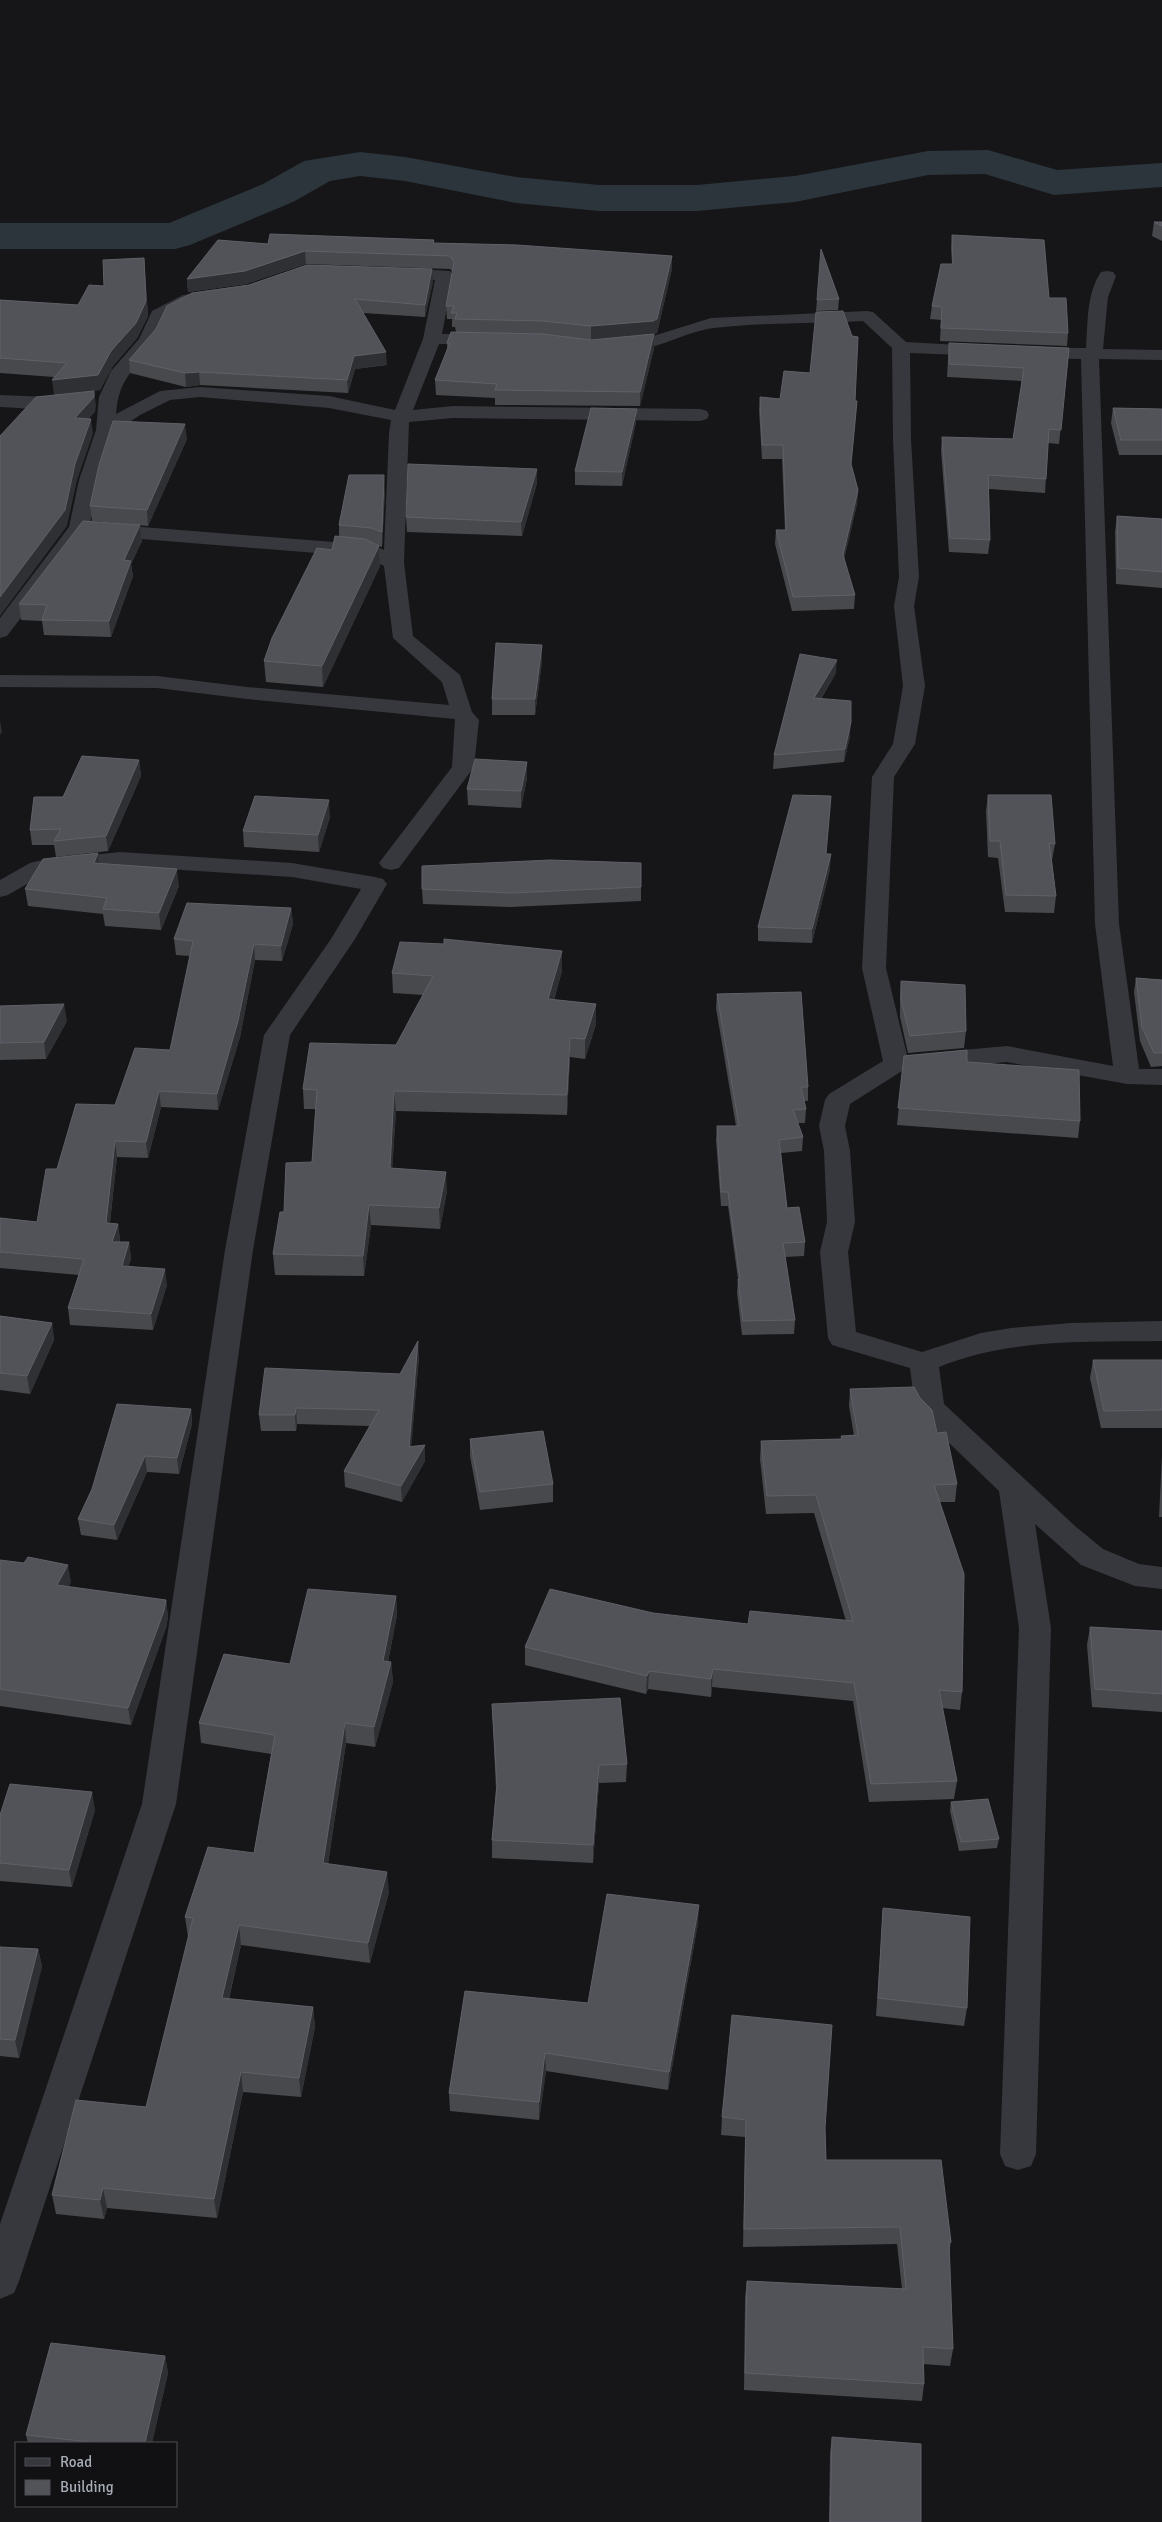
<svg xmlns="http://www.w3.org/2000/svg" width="1162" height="2522" font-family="Signika,sans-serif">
<rect width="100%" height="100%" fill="#161618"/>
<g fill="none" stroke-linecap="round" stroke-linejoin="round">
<path fill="#2c353c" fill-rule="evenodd" d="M988 150 1057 170 1162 163V187L1054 195 985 174 928 175 795 202 697 211H599L516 203 405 181 360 176 330 181 293 202 190 245 175 249H0V223H169L263 184 304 161 360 152 405 157 516 177 599 185H697L795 176 928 151Z"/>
<path fill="#37383d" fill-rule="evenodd" d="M394 268 450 271 453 275 442 334H485L491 335 494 339 491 343 485 344H439L413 410 453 406 700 409 707 411 709 415 707 419 700 421 453 418 409 422 404 563 413 636 460 675 472 712 479 720 474 767 399 868 391 870 383 868 379 863 452 767 455 719 247 699 157 688 0 687V675L157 676 247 687 449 705 442 682 393 638 384 566 367 557 104 536 97 534 94 530 97 526 104 524 372 545 384 550 389 433 391 420 329 408 200 397 170 400 140 415 113 433 99 480 89 528 7 636 0 638V618L69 527 79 480 96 430 99 397 111 371 139 339 152 311 183 295 198 293 204 294 207 298 204 302C194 304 171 311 165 319 160 326 159 337 154 344 134 371 119 377 116 414L160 391 200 387 329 396 395 410 423 339 435 280 388 277 385 273 388 269Z
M1107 271 1113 272 1116 276 1108 297 1103 349 1162 350V360L1099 359 1119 924 1139 1069H1162V1085L1127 1084 1007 1062 902 1071 850 1104 845 1126 850 1151 855 1222 848 1252 856 1332 922 1352 981 1333 1011 1328 1071 1323 1162 1321V1341C1087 1342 1010 1338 939 1367L944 1404 1075 1526 1103 1549 1139 1564 1162 1567V1589L1135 1586 1081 1565 1035 1524 1051 1628 1036 2154 1031 2166 1018 2170 1005 2166 1000 2154 1019 1628 999 1491 920 1415 915 1408 910 1368 832 1345 828 1338 820 1252 827 1222 824 1151 819 1126 825 1100 829 1094 883 1061 862 968 872 777 893 744 903 686 894 606 899 577 893 439 892 348 863 321C814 324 763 322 714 328 680 332 647 358 611 349L608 345 611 341 653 336 711 318 867 311 873 312 906 342 992 347 995 351 992 355 986 356 910 353 911 439 919 577 914 606 925 686 915 744 894 777 886 968 907 1055 1007 1046 1113 1066 1095 924 1081 359 1031 358 1025 357 1022 353 1025 349 1031 348H1086C1088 324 1086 294 1101 272Z
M0 395 73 398 76 402 73 406C50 412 24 408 0 407Z
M120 852 292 863 375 877 383 879 387 884 355 939 290 1035 253 1250 176 1804 19 2281 14 2293 0 2299V2224L142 1804 225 1250 264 1035 331 939 361 889 292 877 120 866 44 874 8 895 0 897V880L30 863 38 861Z"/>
</g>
<path fill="#47494d" d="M1154 222H1162V241L1152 236Z
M952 235 1049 298 1068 333 1067 346 940 341 941 320 930 319 932 306 952 264 951 248Z
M434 240V243L672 269 657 333 653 334 654 348 640 406 495 405V398L436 395 435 380 447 349V343L456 332 455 327H452V319H447L446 306 453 272 450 269 306 264 246 284 188 292 187 279 268 244Z
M145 272 148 316 137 338 113 366 100 390 54 395V377L0 373V300L78 305 104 286Z
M433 282 425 317 363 313 387 365 355 369 348 393 200 385 186 387 130 373 129 360 156 329Z
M839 299 838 310 816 311 817 300Z
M949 343 1069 348 1059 444 1048 443 1045 493 989 489 990 540 988 554 949 552 941 451 942 437 1013 439 1022 381 947 377Z
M760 397 780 399 857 401 851 466 858 490 857 504 844 559 855 595 854 609 792 611 775 544 776 530H785L782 459H762L759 410Z
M1113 408 1162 409V455H1119L1111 423Z
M637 409 636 422 622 486 575 485V471Z
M187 439 148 526 92 521 90 506Z
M537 483 522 536 407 532 406 517Z
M385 490 382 547 379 546 380 566 323 687 266 682 264 661 332 550 339 537V525Z
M1117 516 1162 519V588L1116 584 1115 532Z
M140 525 142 541 131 564 133 576 111 637 44 635 42 621 21 620 19 604Z
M542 645V661L535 715H492V699Z
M836 673 821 699 850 736 844 762 773 769 774 755Z
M139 760 141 776 108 851 56 857 54 845H32L30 830Z
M527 762V778L521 808 468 805 467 789Z
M988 795 1055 844 1052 860 1056 896 1054 913 1005 912 998 858 988 857 986 811Z
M330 817 319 852 244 847 243 831Z
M98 853 99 864 179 886 161 930 105 926 103 914 28 906 25 889Z
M641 863V901L511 907 423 904 422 889Z
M830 869 812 943 758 941V927Z
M291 908 293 924 282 961 255 960 240 1037 218 1110 161 1107 148 1158 117 1157 110 1223 118 1224 120 1240V1242H129L131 1259 128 1267 167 1285 153 1330 70 1325 68 1308 79 1275 0 1268V1218L37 1222 57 1169 115 1105 170 1050 190 956 176 955 174 939Z
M562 971 554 1000 596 1004V1024L585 1059 570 1057 567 1115 396 1111 392 1168 447 1191 440 1229 371 1225 364 1276 275 1275 273 1254 284 1212 312 1162 316 1109H304L303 1089 396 1045 423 995 393 993 392 973Z
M1136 978 1162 980V1066L1151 1067 1140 1041 1134 992Z
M901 981 966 1031 964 1048 908 1053 900 1017V998Z
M717 994 808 1087V1101H804L806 1109 805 1123H798L803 1137 802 1151 781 1153 787 1208 805 1242 804 1256 785 1257 795 1320 794 1334 742 1335 737 1293 738 1279 728 1206H721L716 1140 717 1126H736L716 1008Z
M0 1006 67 1021 46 1059 0 1060Z
M904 1056 967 1062 1080 1121 1078 1138 897 1125Z
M0 1316 52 1323 54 1340 30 1394 0 1390Z
M419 1357 411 1446 425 1445V1461L402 1502 345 1487 344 1471 370 1426 297 1424 296 1431H261L259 1415 400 1374Z
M1093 1360H1162V1428H1101L1090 1378Z
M850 1389 937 1433 957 1484 955 1502H940L962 1692 960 1710 942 1708 957 1781 954 1799 869 1802 853 1701 712 1687 711 1697 648 1689 646 1694 525 1665V1647L748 1624 846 1621 814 1513 766 1514 760 1459 761 1441 841 1439V1436H854L849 1406Z
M191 1409 192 1424 179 1474 147 1472 117 1540 81 1535 78 1519Z
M470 1439 553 1484V1502L480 1510 470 1456Z
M1162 1455V1517H1159Z
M0 1560 71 1582 68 1587 166 1600 168 1617 166 1628 131 1725 0 1706Z
M396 1596 397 1615 388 1662H391L393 1682 375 1747 346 1743 328 1864 389 1892 370 1963 241 1945 229 1999 313 2007 315 2027 301 2097 243 2092 217 2218 107 2208 104 2219 56 2214 52 2195 146 2107 189 1937H188L185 1917 254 1853 271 1754 201 1743 199 1723Z
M1090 1627 1162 1631V1712L1092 1707 1087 1645Z
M492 1704 627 1764 626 1782 599 1783 593 1863 492 1858V1840L496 1789Z
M951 1802 999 1839 997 1848 959 1851 950 1811Z
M95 1810 72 1887 0 1881V1815Z
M883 1908 967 2008 964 2026 876 2016 882 1926Z
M698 1923 668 2090 546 2071 539 2120 450 2111 449 2093 588 2003Z
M0 1947 38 1949 42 1966 19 2058 0 2056Z
M722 2117 825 2128 826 2160 951 2242 949 2252 953 2349 950 2366 923 2364 924 2384 922 2401 744 2390 745 2298 747 2281 902 2289 897 2244 743 2247 745 2137 721 2135Z
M165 2356 168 2373 152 2443H28L26 2435Z
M832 2437 921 2522H829L830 2453Z"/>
<path fill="#2f3033" d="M305 251 306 264 246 284 188 292 187 279Z
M672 256V269L657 333 653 334 591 340V326Z
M144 258 148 316 137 338 113 366 100 390 54 395 52 380 111 351Z
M432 269 433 282 425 317V305Z
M654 334V348L640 406V392Z
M386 352 387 365 355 369 348 393 347 380 354 356Z
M199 372 200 385 186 387 185 373Z
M94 391 96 406 95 412 76 433 75 418Z
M637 409 636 422 622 486V472Z
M91 419 93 434 77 480 67 526 0 616V597L75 464Z
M185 424 187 439 148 526 147 510Z
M537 469V483L522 536 521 522Z
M384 475 385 490 382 547V532Z
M858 490 857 504 842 569 843 555Z
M140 525 142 541 131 564 133 576 111 637 109 621 124 560Z
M379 546 380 566 323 687 322 666Z
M542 645V661L535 715V699Z
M837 660 836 673 813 711 814 698Z
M0 721 2 732 0 735Z
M851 722 850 736 844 762 845 749Z
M139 760 141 776 108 851 106 836Z
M527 762V778L521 808V791Z
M329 800 330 817 319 852 318 835Z
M98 853 100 870 94 863Z
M831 854 830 869 812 943V929Z
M177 869 179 886 161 930 159 913Z
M291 908 293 924 282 961 281 946Z
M254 944 255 960 240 1037 218 1110 217 1094Z
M562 951V971L548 1019V999Z
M64 1004 67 1021 46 1059 44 1042Z
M596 1004V1024L585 1059V1039Z
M570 1038V1057L567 1115V1095Z
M159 1091 161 1107 148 1158 146 1142Z
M394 1091 396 1111 391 1188 390 1168Z
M115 1141 117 1157 108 1239 106 1223Z
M446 1172 447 1191 440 1229 439 1208Z
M369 1205 371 1225 364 1276 363 1256Z
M118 1224 120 1240 115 1258 112 1242Z
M129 1242 131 1259 124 1282 122 1266Z
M165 1269 167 1285 153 1330 151 1314Z
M52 1323 54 1340 30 1394 27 1376Z
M418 1341 419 1357 410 1463 409 1447Z
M296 1408 297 1424 296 1431 295 1415Z
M191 1409 192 1424 179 1474 177 1458Z
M425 1445V1461L402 1502 401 1486Z
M145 1456 147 1472 117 1540 114 1525Z
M68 1565 71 1582 60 1602 57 1585Z
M396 1596 397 1615 384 1681 383 1661Z
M166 1600 168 1617 166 1628 131 1725 128 1708Z
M391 1662 393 1682 375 1747 374 1727Z
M713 1669 712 1687 711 1697V1679Z
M649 1671 648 1689 646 1694 647 1676Z
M345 1723 346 1743 325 1883 323 1863Z
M599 1765V1783L593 1863V1845Z
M92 1792 95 1810 72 1887 69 1870Z
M387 1872 389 1892 370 1963 368 1943Z
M699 1905 698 1923 668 2090 669 2072Z
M239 1925 241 1945 224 2018 222 1998Z
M38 1949 42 1966 19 2058 15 2040Z
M313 2007 315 2027 301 2097 299 2078Z
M545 2053 546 2071 539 2120V2102Z
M241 2072 243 2092 217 2218 214 2199Z
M103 2188 107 2208 104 2219 100 2200Z
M165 2356 168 2373 152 2443H145Z"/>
<path fill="#525359" stroke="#5f6168" d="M1154 222H1162V226Z
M270 234 434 240 433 243 517 245 672 256 657 319 653 321 591 326 543 321 455 319 457 313H451L454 306H446L454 262 450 256 305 251 245 271 187 279 218 240 268 244Z
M952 235 1044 240 1049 298H1066L1068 333 941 328 942 307 932 306 941 264H953Z
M821 249 839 299 817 300Z
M144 258 146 301 136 323 111 351 98 375 52 380 67 363 0 358V300L78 305 89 285 104 286 103 260Z
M307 265 432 269 425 305 355 299 386 352 354 356 347 380 199 372 185 373 129 360 156 329 167 306 192 293 249 285Z
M843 311 852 336 858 337 855 401H857L851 464 858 490 843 555 855 595 793 597 776 530H786L783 445H762L760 397 780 399 784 371 810 373 816 312Z
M451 332 543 334 591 340 654 334 640 392 495 390 497 384 435 380 450 343H447Z
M949 343 1069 348 1061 430 1049 429 1046 479 988 475 990 540 950 538 942 437 1013 439 1024 368 949 364Z
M94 391V397L75 418 91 419 75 464 65 510 0 597V436L36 397Z
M591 408 637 409 622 472 575 471Z
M1113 408 1162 409V440H1121Z
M113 421 185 424 147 510 90 506 99 465Z
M408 464 537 469 521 522 406 517Z
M349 475H384L382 532 371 528 339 525Z
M1117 516 1162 519V572L1118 568Z
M83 521 140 525 124 560 131 561 109 621 42 620 47 605 19 604Z
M335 536 365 539 379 546 322 666 264 661 272 638 317 548 332 550Z
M496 643 542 645 535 699H492Z
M800 654 837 660 814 698 851 701V722L845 749 774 755Z
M82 756 139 760 106 836 54 841 61 829 30 830 34 797H63Z
M475 759 527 762 521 791 467 789Z
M793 795 831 796 826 854H831L812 929 758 927Z
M988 795H1051L1055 844 1049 843 1056 896 1006 895 1000 841H990Z
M255 796 329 800 318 835 243 831Z
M98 853 94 863 177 869 159 913 103 909 107 898 25 889 43 859Z
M550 860 641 863V887L511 893 422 889V866Z
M187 903 291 908 281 946 254 944 238 1021 217 1094 159 1091 146 1142 115 1141 106 1223 118 1224 112 1242H129L122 1266 165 1269 151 1314 68 1308 84 1259 0 1252V1218L37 1222 46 1169H57L76 1104 115 1105 135 1048 170 1050 193 941 174 939Z
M444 939 562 951 548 999 596 1004 585 1039 570 1038 567 1095 394 1091 390 1168 446 1172 439 1208 369 1205 363 1256 273 1254 280 1212H284L286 1163 312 1162 317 1090 303 1089 310 1043 396 1045 433 976 392 973 400 942 444 944Z
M1136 978 1162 980V1053H1154L1142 1027Z
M901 981 965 985 966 1031 910 1036 901 1000Z
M801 992 808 1087H801L806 1109 793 1110 803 1137 779 1140 787 1208 799 1207 805 1242 783 1243 795 1320 743 1321 738 1279H740L728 1192H721L717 1126H739L717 994Z
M64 1004 44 1042 0 1043V1006Z
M967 1050V1062L1079 1070 1080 1121 898 1108 904 1056Z
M0 1316 52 1323 27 1376 0 1373Z
M418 1341 409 1447 425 1445 401 1486 344 1471 379 1410 296 1408 295 1415H259L265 1368 400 1374Z
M1093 1360H1162V1410L1104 1411Z
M914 1387 920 1398 932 1410 937 1433 946 1432 957 1484 934 1485 964 1574 962 1692 939 1690 957 1781 871 1784 854 1683 713 1669 711 1679 649 1671 647 1676 525 1647 550 1589 653 1613 748 1624 750 1611 853 1621 816 1495 767 1496 761 1441 842 1439 841 1436 858 1435 850 1389Z
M117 1404 191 1409 177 1458 145 1456 114 1525 78 1519 92 1489Z
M543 1431 553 1484 480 1492 470 1439Z
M28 1557 68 1565 57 1585 166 1600 164 1611 128 1708 0 1689V1560L24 1563Z
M308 1589 396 1596 383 1661 391 1662 374 1727 345 1723 323 1863 387 1872 368 1943 239 1925 222 1998 313 2007 299 2078 241 2072 214 2199 103 2188 100 2200 52 2195 76 2100 146 2107 193 1918 185 1917 208 1847 254 1853 275 1735 199 1723 224 1654 290 1664Z
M1090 1627 1162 1631V1694L1095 1689Z
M620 1698 627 1764 599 1765 593 1845 492 1840 497 1785 492 1704Z
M10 1784 92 1792 69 1870 0 1863V1815Z
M988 1799 999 1839 961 1842 951 1802Z
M607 1894 699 1905 669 2072 545 2053 539 2102 449 2093 465 1991 588 2003Z
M883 1908 970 1917 967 2008 878 1998Z
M0 1947 38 1949 15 2040 0 2039Z
M732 2015 832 2025 825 2128 826 2160H941L951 2242H949L953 2349 923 2347 924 2384 745 2373 747 2281 906 2289 900 2227 744 2229 746 2120 722 2117Z
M51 2343 165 2356 145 2443H100L26 2435Z
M832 2437 921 2444V2522H830Z"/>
<rect x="15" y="2442" width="162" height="65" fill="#111113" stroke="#4d4f55"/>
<rect x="25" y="2458" width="25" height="8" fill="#37383d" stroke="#4d4f55"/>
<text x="60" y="2467" font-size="15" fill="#a8adb8">Road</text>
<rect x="25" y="2480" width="25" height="15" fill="#525359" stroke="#4d4f55"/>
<text x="60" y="2492" font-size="15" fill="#a8adb8">Building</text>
</svg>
